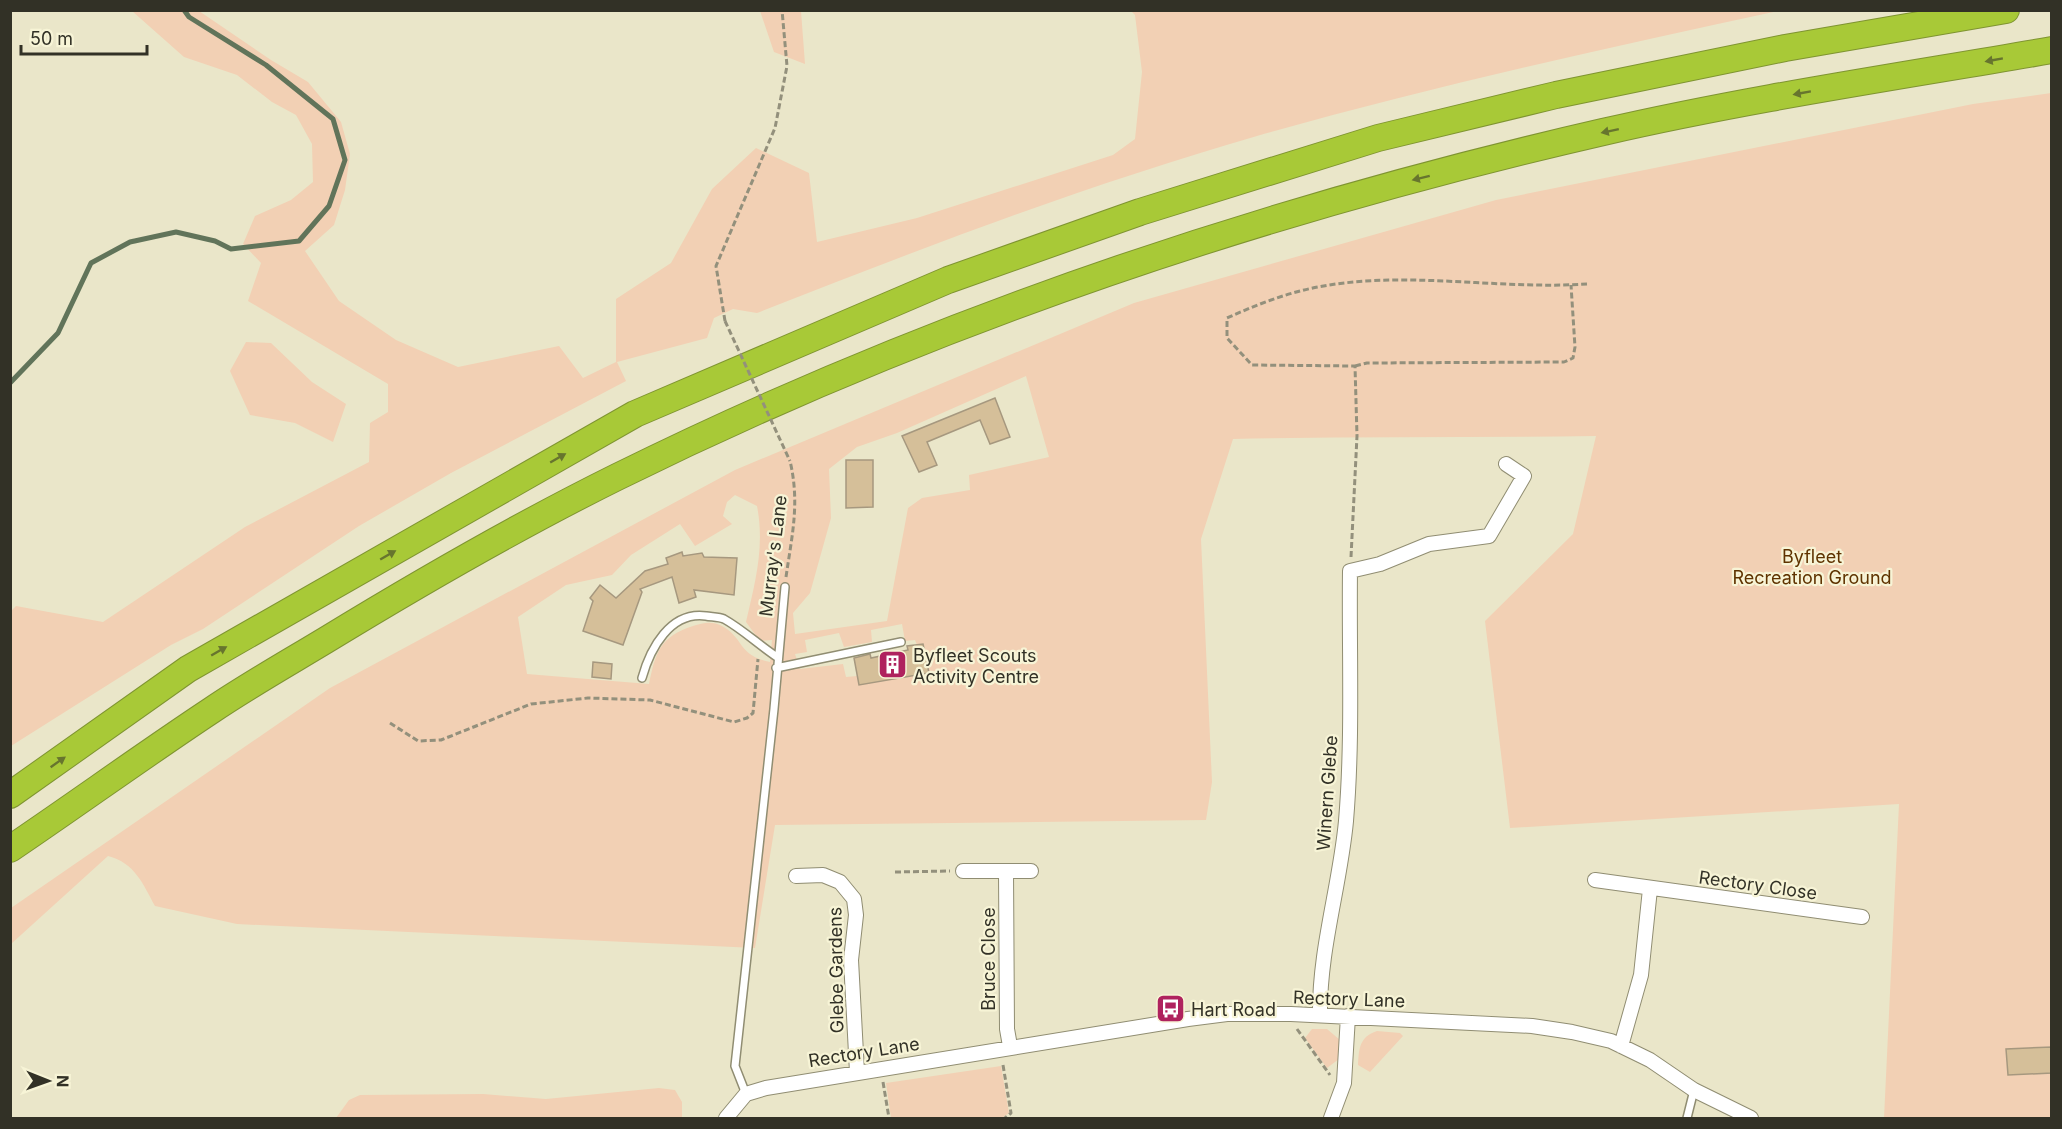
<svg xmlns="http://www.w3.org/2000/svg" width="2062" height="1129" font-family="Inter,sans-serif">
<rect width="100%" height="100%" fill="#eae6c9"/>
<path fill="#f2d0b4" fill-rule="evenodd" d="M132 11H199L271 60 308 82 341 122 350 154 345 190 334 225 305 251 339 301 396 340 458 367 559 346 583 378 616 362V299L671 263 712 189 756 148 809 173 817 242 917 218 1113 155 1135 139 1142 72 1135 15 1131 11H1778C1603 49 1429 87 1257 136 1087 185 922 248 757 313L733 309 714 318 707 338 617 362 626 381 451 473 359 526 203 629 171 645 11 746V611L16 606 103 622 245 527 369 462 370 423 388 412V384L248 301 261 263 243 244 255 216 291 200 313 182 312 144 296 115 272 102 237 75 184 57Z
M760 11H801L805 64 774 52Z
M2051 93V1118H1884L1899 804 1510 828 1485 621 1573 534 1596 436C1475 438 1354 436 1233 439L1201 539 1212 782 1206 820 775 825 755 948 237 924 155 906C143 884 135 863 108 856L11 944V908L330 688 735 470 1134 303 1496 200 1973 104ZM1026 376 1049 457 969 475 970 490 922 498 908 508 887 621 795 634 793 613 810 593 831 518 829 469 857 447 897 433ZM735 495 757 506C765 547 755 583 746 622L760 641 772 640 770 662C736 655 745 637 720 625 710 621 703 623 693 626 660 637 656 651 649 684L527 674 518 617 566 585 612 575 631 555 680 524 695 546 732 524 723 516 727 502ZM902 624 905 641 915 640 917 645 907 647V650L871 658 870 654 854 658 857 676 846 677 843 664 800 669 795 654 807 652 805 640 839 633 844 647 872 642 871 630Z
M246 342 271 343 312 382 346 404 333 442 295 423 250 415 230 371Z
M1312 1029H1327L1340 1040 1339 1059 1327 1068 1305 1038Z
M1377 1031 1400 1033 1403 1036 1370 1072 1358 1065C1359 1049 1359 1037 1377 1031Z
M1001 1066 1009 1113 1002 1118H891L886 1083Z
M659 1088 675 1090 682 1102V1118H336L349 1100 360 1095 483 1094 546 1099Z"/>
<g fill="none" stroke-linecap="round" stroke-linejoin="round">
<path stroke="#61745a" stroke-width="5" d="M10 383 58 333 91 263 130 242 176 232 215 241 231 249 299 241 329 206 345 160 333 119 266 65 189 17 184 10"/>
</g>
<path fill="#d5bf99" stroke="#a6987f" stroke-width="1.5" d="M995 398 1010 437 990 444 980 420 927 442 937 465 919 472 902 436Z
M846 460H873V507L846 508Z
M682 552 683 556 702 553 704 557 737 558 734 595 694 590 696 597 679 603 672 577 640 589 642 592 623 645 583 631 593 601 590 598 600 585 616 598 645 571 668 564 666 558Z
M923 644 929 673 859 685 854 658 870 654 871 658 908 650 907 646Z
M593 662 612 664 611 679 592 677Z
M2052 1047V1073L2008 1075 2006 1049Z"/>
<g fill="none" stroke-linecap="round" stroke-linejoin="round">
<defs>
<path id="lane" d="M776 668 901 642
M642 678C650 649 670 611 706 616 711 617 719 617 724 619 742 629 759 645 777 657
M746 1094 735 1066 774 709 785 587
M1687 1118 1694 1090"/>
<path id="street" d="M963 871H1031
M1006 871 1007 1029 1010 1046
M796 876 823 875 840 882 854 899 856 915 851 960 857 1072
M1595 880 1862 917
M1320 1015C1319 950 1340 886 1346 821 1353 738 1349 654 1350 571L1380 564 1429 544 1489 536 1524 476 1506 464
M1621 1046 1641 975 1650 889
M726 1118 746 1094 766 1088 1188 1019 1227 1014H1291L1532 1026 1572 1032 1611 1041 1650 1060 1694 1090 1751 1118
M1331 1118 1344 1083 1348 1016"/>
<path id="highway" d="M10 795 188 669 635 414 948 280 1140 212 1378 138 1556 95 1785 48 2006 10
M10 849C78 803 144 755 212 710 249 685 288 663 326 640 421 582 518 526 617 477 930 322 1263 210 1603 132 1751 98 1902 76 2052 50"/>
</defs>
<use href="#lane" stroke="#908d72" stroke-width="10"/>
<use href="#street" stroke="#908d72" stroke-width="16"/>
<use href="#highway" stroke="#7f9431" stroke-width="28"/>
<path stroke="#93907c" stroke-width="3" stroke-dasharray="6 3" stroke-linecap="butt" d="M725 321 716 266 775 128 787 66 782 10
M1355 366 1367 363 1564 362 1573 358 1575 347 1571 285
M1351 557 1357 436 1355 366 1252 365 1227 338V318C1256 305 1286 293 1318 287 1406 270 1498 290 1587 284
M786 577C792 535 800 503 790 461
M390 723 418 741 441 740 531 704 588 698 650 700 734 722 747 718 753 713 758 659
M895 872 950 871
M1297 1029 1330 1075
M1003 1065 1011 1113 1005 1118
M883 1082 889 1118"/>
<use href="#lane" stroke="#fff" stroke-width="7"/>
<use href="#street" stroke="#fff" stroke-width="14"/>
<use href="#highway" stroke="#a8c937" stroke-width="26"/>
<path stroke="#93907c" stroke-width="3" stroke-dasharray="6 3" stroke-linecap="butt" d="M725 321 790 461"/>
</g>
<defs><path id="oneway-solid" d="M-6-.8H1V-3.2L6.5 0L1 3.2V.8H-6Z" transform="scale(1.5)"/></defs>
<g fill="#67752e">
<use href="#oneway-solid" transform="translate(1994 60) rotate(170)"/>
<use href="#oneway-solid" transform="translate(1802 93) rotate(170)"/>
<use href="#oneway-solid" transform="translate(1610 131) rotate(168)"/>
<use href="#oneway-solid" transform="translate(1421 178) rotate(166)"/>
<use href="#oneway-solid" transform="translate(558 458) rotate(-30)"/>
<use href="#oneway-solid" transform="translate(388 555) rotate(-30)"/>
<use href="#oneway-solid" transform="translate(219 651) rotate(-30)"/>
<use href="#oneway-solid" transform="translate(58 762) rotate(-35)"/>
</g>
<defs>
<symbol id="building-square" viewBox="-11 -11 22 22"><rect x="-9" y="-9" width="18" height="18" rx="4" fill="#af225e" stroke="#f7f4d6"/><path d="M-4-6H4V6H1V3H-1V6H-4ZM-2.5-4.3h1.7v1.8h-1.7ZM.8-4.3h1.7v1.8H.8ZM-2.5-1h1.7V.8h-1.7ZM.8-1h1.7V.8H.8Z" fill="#fff"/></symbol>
<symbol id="bus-square" viewBox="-11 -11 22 22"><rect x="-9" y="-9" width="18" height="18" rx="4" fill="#af225e" stroke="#f7f4d6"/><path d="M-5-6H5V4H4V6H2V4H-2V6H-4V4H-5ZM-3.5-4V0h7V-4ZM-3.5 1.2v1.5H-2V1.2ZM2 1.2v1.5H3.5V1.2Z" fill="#fff"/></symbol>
</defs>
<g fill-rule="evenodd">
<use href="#building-square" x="876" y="648" width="33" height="33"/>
<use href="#bus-square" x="1154" y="992" width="33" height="33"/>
</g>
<g text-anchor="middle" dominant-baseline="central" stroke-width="4.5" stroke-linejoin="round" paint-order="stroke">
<g font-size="18" fill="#323126" stroke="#f7f4d6">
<text transform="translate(773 556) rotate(-83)">Murray's Lane</text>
<text transform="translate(1327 793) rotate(-86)">Winern Glebe</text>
<text transform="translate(1758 885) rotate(8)">Rectory Close</text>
<text transform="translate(988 959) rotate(-90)">Bruce Close</text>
<text transform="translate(836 970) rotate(-91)">Glebe Gardens</text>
<text transform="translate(1349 999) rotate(2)">Rectory Lane</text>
<text transform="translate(864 1052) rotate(-9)">Rectory Lane</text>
</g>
<g font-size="18" fill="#5f3300" stroke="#f7f4d6">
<text x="1812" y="556">Byfleet<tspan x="1812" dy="21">Recreation Ground</tspan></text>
</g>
<g font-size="18" fill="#323126" stroke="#f7f4d6" text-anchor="start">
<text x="913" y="655">Byfleet Scouts<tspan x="913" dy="21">Activity Centre</tspan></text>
<text x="1191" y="1009">Hart Road</text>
</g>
</g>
<rect width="2062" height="1129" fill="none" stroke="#323126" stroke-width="24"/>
<g transform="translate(48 1081) rotate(91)" stroke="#f7f4d6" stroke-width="4.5" paint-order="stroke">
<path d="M0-4.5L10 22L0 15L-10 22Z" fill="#323126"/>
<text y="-9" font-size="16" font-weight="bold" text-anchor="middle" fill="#323126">N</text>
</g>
<path d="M21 45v9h126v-9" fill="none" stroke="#323126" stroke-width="3"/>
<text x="30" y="45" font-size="18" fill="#323126" stroke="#f7f4d6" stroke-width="4.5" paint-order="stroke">50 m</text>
</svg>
